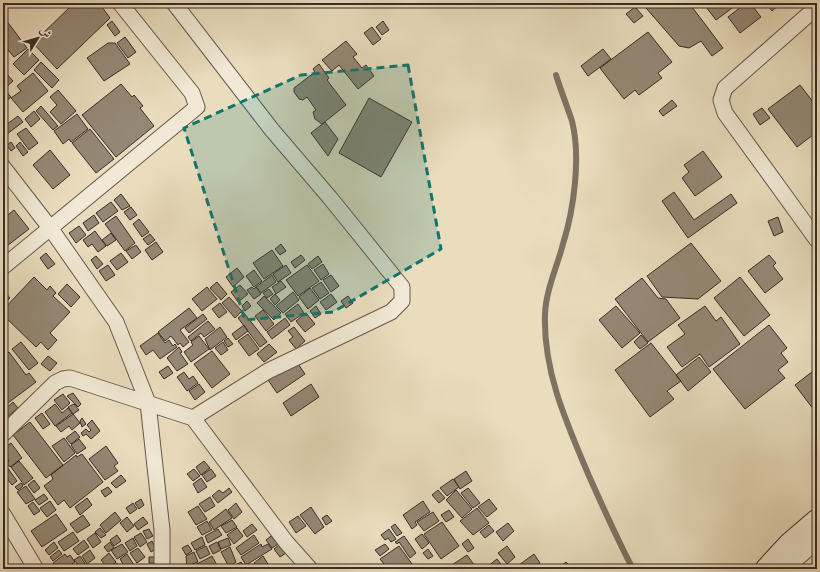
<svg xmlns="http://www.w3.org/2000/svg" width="820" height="572" font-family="'IM FELL DW Pica',Amiri,serif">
<rect width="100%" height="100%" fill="#eaddbe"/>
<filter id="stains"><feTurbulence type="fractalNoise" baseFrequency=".005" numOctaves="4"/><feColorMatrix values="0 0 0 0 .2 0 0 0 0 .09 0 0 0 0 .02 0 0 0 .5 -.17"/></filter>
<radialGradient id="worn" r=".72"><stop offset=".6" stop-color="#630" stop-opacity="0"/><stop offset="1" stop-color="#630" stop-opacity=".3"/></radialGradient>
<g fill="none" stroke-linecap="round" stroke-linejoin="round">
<path stroke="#7f7263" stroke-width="6" d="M556 75C561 91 567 106 572 121 581 157 574 209 563 244 557 267 546 290 545 314 543 372 567 424 589 476 603 507 617 539 633 569"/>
</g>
<path fill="#958876" stroke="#392c27" d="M74 3H99L110 18 57 69 33 43Z
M653 3H689L723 48 712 56 701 41 689 48 679 46 646 8Z
M703 3H739L716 20Z
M746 3H750L761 17 740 33 728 17Z
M766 3H781L772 11Z
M635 7 643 16 634 23 626 14Z
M3 16 27 48 14 57 3 44Z
M112 21 120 32 115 36 107 25Z
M383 21 389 30 382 35 376 27Z
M372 27 381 39 373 45 364 33Z
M648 32 672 62 658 73 662 78 639 95 635 90 624 99 600 68Z
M125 37 136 52 128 58 117 43Z
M346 41 357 54 353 57 362 68 366 65 374 76 358 89 339 65 332 71 322 60Z
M108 43H115L130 64 104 81 87 58Z
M28 49 39 60 24 75 13 64Z
M603 49 611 59 588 76 581 66Z
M41 62 59 80 52 88 34 70Z
M319 64 329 78 327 80 346 105 322 124 315 119 313 112 316 110 307 97 303 100 299 99 294 92V88L315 72 313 69Z
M5 72 13 81 5 88 3 85V73Z
M33 73 48 91 23 112 11 98 21 91 17 86Z
M121 84 132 97 134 95 143 106 140 108 154 126 116 157 82 115Z
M800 85 817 107V132L797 147 768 109Z
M3 88 11 97 4 103 3 102Z
M58 90 76 111 61 124 50 112 57 105 50 97Z
M369 98 412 122 381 177 339 153Z
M672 100 677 106 663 116 659 111Z
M41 106 58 126 53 130 36 111Z
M762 108 770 118 760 125 753 114Z
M34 111 40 119 31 127 25 119Z
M77 114 88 129 71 142 69 139 63 144 54 131Z
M18 116 23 122 7 134 3 127Z
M325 122 338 139 328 156 311 133Z
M26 128 38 143 29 150 17 134Z
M90 129 114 159 96 173 72 143Z
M11 142 15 148 11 151 7 145Z
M20 142 28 152 23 156 16 146Z
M50 150 70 175 53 189 33 165Z
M703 151 722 177 695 196 682 178 689 172 684 165Z
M674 192 694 220 731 194 737 203 688 238 662 201Z
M121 194 130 206 122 210 114 200Z
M111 202 118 211 103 222 96 213Z
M131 207 137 215 130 220 124 212Z
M14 210 29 229 3 249V219Z
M94 215 99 223 88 231 83 223Z
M116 216 135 243 125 251 105 224Z
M778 217 783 232 774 236 768 221Z
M139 219 149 232 142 237 133 224Z
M79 226 86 235 76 243 69 233Z
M95 231 106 246 98 252 92 244 88 247 83 240Z
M111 233 116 240 107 246 102 240Z
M150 234 155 240 148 245 143 239Z
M156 242 163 252 152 260 145 250Z
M691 243 721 281 698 299 662 297 647 276Z
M281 244 286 251 280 255 275 249Z
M136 245 141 252 132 259 126 251Z
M272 250 283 266 264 279 253 263Z
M46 253 55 264 48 269 40 258Z
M121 253 128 262 117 270 110 261Z
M301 255 305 260 295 268 291 262Z
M769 255 776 263 773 266 783 279 765 293 748 271Z
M96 256 103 264 97 269 91 260Z
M318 256 322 262 312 269 308 264Z
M323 264 329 274 321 280 314 270Z
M108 265 115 275 106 281 99 271Z
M286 265 291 273 278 282 273 274Z
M307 265 319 281 298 296 286 280Z
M237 268 244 277 233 287 226 277Z
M254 270 262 281 254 287 246 276Z
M272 275 276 282 261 293 256 287Z
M331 275 339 286 331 292 323 280Z
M34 277 47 290 50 286 56 293 53 296 70 312 50 333 57 340 48 350 41 342 36 347 3 315V310Z
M740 277 770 315 744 336 714 298Z
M642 278 658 298 666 299 680 318 648 342 615 299Z
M281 281 286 287 276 294 272 287Z
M217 282 227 294 221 300 210 288Z
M321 282 329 293 320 299 312 288Z
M67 284 80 297 71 307 58 294Z
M240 285 248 294 238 302 231 292Z
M207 287 217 299 202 311 192 299Z
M252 287 254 289 256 287 261 294 254 299 247 290Z
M310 288 319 300 308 309 299 297Z
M269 289 273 294 267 298 263 293Z
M3 290 10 298 3 305Z
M293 292 299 300 283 313 276 306Z
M275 294 280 300 275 305 270 299Z
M331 294 337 302 326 310 320 302Z
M264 296 281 313 274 320 257 303Z
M348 296 353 303 346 308 341 301Z
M229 297 242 311 235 318 222 303Z
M247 301 251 306 245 311 242 306Z
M220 303 227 312 219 318 212 309Z
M298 304 304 313 291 322 285 314Z
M316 306 321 314 315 318 310 311Z
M616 306 640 333 622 348 599 320Z
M705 306 716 321 721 317 740 344 709 367 700 354 682 367 667 347 685 334 678 325Z
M189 308 197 318 180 330 189 342 183 347 180 343 178 345 171 336 165 341 158 332Z
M263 310 274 324 266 331 255 316Z
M244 313 267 342 260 347 238 318Z
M306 313 315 324 305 332 296 321Z
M203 314 207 319 189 333 185 328Z
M285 318 290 325 272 339 267 332Z
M208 321 215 329 204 337 201 333 191 341 188 337Z
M244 325 248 331 236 340 232 334Z
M769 325 787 348 781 353 788 362 778 370 785 378 745 409 713 369Z
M220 327 227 337 210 350 205 339Z
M294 327 305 341 296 349 289 340 293 337 288 331Z
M158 333 165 343 169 340 173 346 175 344 177 347 160 359 153 350 146 355 140 346Z
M248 334 259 349 249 356 238 341Z
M641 335 648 343 640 349 634 342Z
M199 336 209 349 191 362 184 352 193 345 191 342Z
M228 338 233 344 228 347 224 341Z
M21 342 38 363 29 370 12 349Z
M223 342 228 350 221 355 215 348Z
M651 343 681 381 667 391 674 399 650 417 615 370Z
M269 344 277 352 264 362 257 354Z
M179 347 182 352 180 353 188 364 177 371 167 358Z
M212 351 230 374 212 388 194 364Z
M9 352 26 375 29 373 36 382 4 406 3 357Z
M48 356 57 363 50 371 41 364Z
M699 357 711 372 688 391 676 375Z
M296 361 305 374 277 393 268 380Z
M168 366 173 373 164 379 159 372Z
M817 368V414L795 385Z
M184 372 189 379 193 376 198 383 187 391 177 377Z
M199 384 205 392 195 400 189 391Z
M311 384 319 397 291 416 283 403Z
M73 393 81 404 78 407 67 396Z
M63 394 70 403 62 410 54 400Z
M13 402 18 408 7 417 3 411Z
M55 404 62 413 68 408 72 413 55 426 45 412Z
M74 404 79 410 73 414 68 407Z
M42 413 50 424 43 429 35 418Z
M73 414 80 423 72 430 69 426 61 432 56 426Z
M82 418 86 424 82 427 80 421Z
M92 420 100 431 91 439 86 434 83 436 81 433 86 429 89 432 91 430 87 425Z
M30 422 63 465 46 478 13 435Z
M75 431 80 437 71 444 66 438Z
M64 438 75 453 64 462 52 446Z
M79 439 86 448 77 454 71 445Z
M11 443 22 458 10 467 7 463 9 461 3 453V449Z
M106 446 118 463 114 466 118 471 105 480 89 459Z
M82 454 103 482 70 508 64 500 58 505 44 486 53 479 51 475 76 455 77 457Z
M3 456 7 461 3 465Z
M19 461 33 478 24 485 11 467Z
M204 461 210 468 201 475 196 467Z
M7 467 17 481 12 485 3 474V469Z
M194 469 200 476 193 481 187 474Z
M211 469 216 476 207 482 202 475Z
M466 471 472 481 460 489 454 479Z
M121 475 126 481 116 488 111 483Z
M201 478 207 487 198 493 193 484Z
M453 479 459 487 447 496 440 488Z
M34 480 40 488 34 493 28 485Z
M21 483 23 486 18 490 15 487Z
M26 486 35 499 26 504 17 492Z
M108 487 112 492 105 497 101 491Z
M229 488 232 492 218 503 212 496 219 490 223 493Z
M468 488 480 503 473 508 461 493Z
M438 490 445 498 439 503 432 495Z
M456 490 472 509 462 518 446 500Z
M44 494 48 499 39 505 35 500Z
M210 497 215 506 205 512 199 504Z
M87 498 92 505 80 515 75 507Z
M141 499 144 505 139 509 135 503Z
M489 499 497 509 487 517 478 507Z
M50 501 56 510 47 517 40 508Z
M423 501 430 512 415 522 417 525 412 529 403 515Z
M33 502 40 511 34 515 28 506Z
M133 503 137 509 130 514 126 508Z
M236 503 242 512 234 519 228 510Z
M198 506 207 519 196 525 188 512Z
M311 507 324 527 315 534 300 515Z
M477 508 489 523 473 535 460 521Z
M226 509 232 518 214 530 209 522Z
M449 510 454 517 446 522 441 515Z
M115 512 121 520 106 533 100 525Z
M433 512 439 521 424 531 417 522Z
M56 514 67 530 42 547 31 531Z
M83 515 90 525 77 533 70 524Z
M327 515 332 521 326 525 322 518Z
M298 516 306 526 296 533 289 522Z
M127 517 134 526 127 532 120 523Z
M143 517 148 523 138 530 134 524Z
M232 520 237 527 226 533 221 526Z
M207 521 212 530 202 535 197 527Z
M442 522 459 546 441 559 424 534Z
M508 523 514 531 503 541 496 532Z
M252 524 257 530 247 537 243 531Z
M395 524 402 533 397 536 391 527Z
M489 525 494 531 485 538 480 532Z
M100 528 106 535 101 538 95 532Z
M237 528 243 536 234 544 227 535Z
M149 529 153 536 147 539 143 531Z
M218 529 222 535 208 543 205 536Z
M389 529 396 539 391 542 388 538 385 540 381 535Z
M73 532 79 541 64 551 58 542Z
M95 533 101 542 93 548 87 539Z
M141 533 147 542 140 547 134 537Z
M422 534 429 543 422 549 415 539Z
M117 535 121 541 114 546 110 540Z
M254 535 259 543 241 555 236 548Z
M271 536 278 544 272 548 266 540Z
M404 536 416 553 410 558 399 542 397 544 395 542Z
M202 537 205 545 195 550 191 543Z
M133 538 137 546 130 551 125 543Z
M228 538 231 545 221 549 218 542Z
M468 539 474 548 468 552 462 544Z
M84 540 89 547 78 555 73 549Z
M152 541 156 549 151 552 147 544Z
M54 542 58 548 49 555 45 550Z
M110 542 114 548 108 552 104 547Z
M217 542 221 550 213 554 209 546Z
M122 544 128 552 117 559 111 550Z
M261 544 262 547 268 544 272 549 246 565 241 557Z
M385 544 389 549 380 556 375 550Z
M188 545 192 551 186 555 182 548Z
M279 545 286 553 280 557 274 549Z
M206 546 210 554 200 559 196 551Z
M399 546 415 568V569H388L380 559Z
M507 546 515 557 507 564 498 553Z
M230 547 236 562 229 567 221 552Z
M138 548 145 557 137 563 130 553Z
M428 549 433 556 428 559 423 553Z
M59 550 62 554 53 561 50 557Z
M90 550 95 558 87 564 82 556Z
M194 552 198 562 192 564 193 569H187L186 556Z
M109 553 116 562 108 569 101 560Z
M65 554 67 557 70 555 75 562 64 569H57L53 563Z
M127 554 134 565 126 569 120 559Z
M534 554 540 563 533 569H522L519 565Z
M467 555 477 569H446Z
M80 556 86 565 81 568 74 560Z
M212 556 219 569H198L195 565Z
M263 556 268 564 261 569H258L254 563Z
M149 557H155L156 563H149Z
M497 559 504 568 490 569 488 566Z
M241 562 246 569H229Z
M566 562 572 569H558Z
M117 563 121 569H109Z"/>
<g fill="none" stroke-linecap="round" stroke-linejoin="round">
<defs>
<path id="street" d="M174 3 272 130 331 199 402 287V301L391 312 268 371 193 418
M817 7 725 88 721 100 725 113 817 240
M3 167 51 229 116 322 148 403 162 530V569
M3 267 197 107 192 93 120 3
M3 434 55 383 63 379 70 378 193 418 286 542 310 569
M3 514 36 569
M785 569 817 541"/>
<path id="secondary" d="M766 569 789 544 817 520"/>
</defs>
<use href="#street" stroke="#65584d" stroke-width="17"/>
<use href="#secondary" stroke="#392c27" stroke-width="23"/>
<use href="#street" stroke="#f1e9d5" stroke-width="15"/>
<use href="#secondary" stroke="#f1e9d5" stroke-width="21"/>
</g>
<path fill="#0f766e" fill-opacity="0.2" stroke="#0f766e" stroke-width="3" stroke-dasharray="8 5" stroke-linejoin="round" d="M408 65 441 249 333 312 245 320 184 128 301 75Z"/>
<rect width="820" height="572" fill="none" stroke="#eaddbe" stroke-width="16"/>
<rect x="4" y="4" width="812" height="564" fill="none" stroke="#392c27" stroke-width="2"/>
<rect x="8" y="8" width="804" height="556" fill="none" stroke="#392c27"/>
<g transform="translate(38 38) rotate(53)" stroke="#f1e9d5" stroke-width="3" paint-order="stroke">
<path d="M0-3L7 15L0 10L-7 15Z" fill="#392c27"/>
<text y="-6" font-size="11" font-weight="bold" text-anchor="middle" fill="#392c27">ش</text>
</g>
<rect width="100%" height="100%" filter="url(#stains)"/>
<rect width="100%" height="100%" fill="url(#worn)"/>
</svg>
